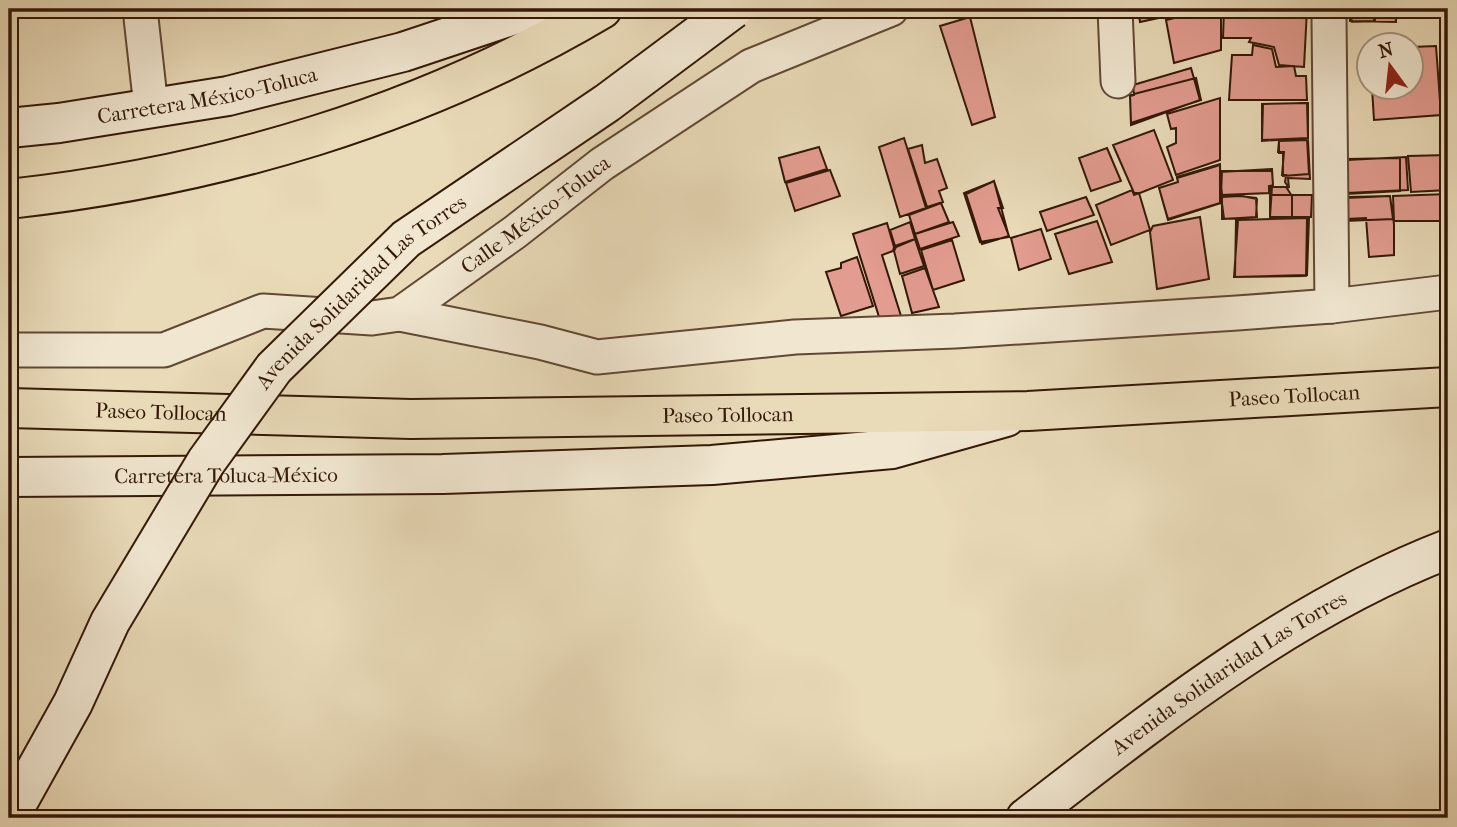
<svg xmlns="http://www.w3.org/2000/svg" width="1457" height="827" font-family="'IM FELL French Canon',serif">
<rect width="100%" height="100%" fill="#e9dab8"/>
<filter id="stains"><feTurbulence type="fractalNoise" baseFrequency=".00286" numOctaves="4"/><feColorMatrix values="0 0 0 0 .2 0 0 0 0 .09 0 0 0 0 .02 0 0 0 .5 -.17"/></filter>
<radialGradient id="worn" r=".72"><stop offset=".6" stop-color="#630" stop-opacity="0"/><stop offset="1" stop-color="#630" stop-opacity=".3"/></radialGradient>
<path fill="#e39c90" stroke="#341807" stroke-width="2" d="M1138 9H1200L1140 22Z
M1138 9H1200L1140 22Z
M1213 9H1221V50L1174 63 1166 20Z
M1213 9H1221V50L1174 63 1166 20Z
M1224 9H1307L1304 67 1279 65 1274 47 1249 42 1251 38H1223Z
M1224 9H1307L1304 67 1279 65 1274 47 1249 42 1251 38H1223Z
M1349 9H1374V21L1352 22Z
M1350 9H1395L1396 22 1350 21Z
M1375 9H1396V22H1375Z
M1417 9H1435L1436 16 1418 17Z
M1418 9H1436V15L1418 17Z
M1436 9H1448V15L1436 16Z
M970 17 995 117 972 125 940 26Z
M1253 45 1272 49 1276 67 1294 66 1296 76H1306L1307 100H1229L1232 55H1252Z
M1253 45 1272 49 1276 67 1294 66 1296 76H1306L1307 100H1229L1232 55H1252Z
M1436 46 1441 115 1374 120 1372 88H1412V47Z
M1191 68 1200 100 1131 125 1130 96 1134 95 1133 85Z
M1196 78 1201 100 1131 123 1130 95Z
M1220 98V160L1176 175 1167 147 1176 143V128L1171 129 1167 114Z
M1307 103 1308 138 1262 140V104Z
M1308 103V138L1262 141 1263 104Z
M1154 130 1173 180 1140 193H1134L1113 145Z
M904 138 926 208 900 217 879 147Z
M1307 139 1309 174 1283 176V153H1279V140Z
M1308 140 1310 179 1288 178 1289 188 1285 182 1286 175H1282L1284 152H1278L1279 141Z
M922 145 925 163 937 159 947 188 939 191 943 202 927 207 908 149Z
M922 145 925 163 937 159 947 188 939 191 943 202 927 207 908 149Z
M819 147 827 169 785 182 779 158Z
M1107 148 1121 181 1091 191 1079 158Z
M1107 148 1121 181 1091 191 1079 158Z
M1448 155V190L1411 192 1408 156Z
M1406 157 1408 190 1347 193V160Z
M1400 158V191L1346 194 1347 159Z
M1220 164 1221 203 1168 220 1159 188 1178 182 1177 177Z
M1220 165V203L1168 219 1159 188 1178 182 1177 178Z
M1272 169 1273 185 1270 186 1271 193 1222 195 1220 172Z
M830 170 840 196 795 211 786 183Z
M1222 171H1272L1273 186H1269V193L1221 195Z
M994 181 1003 208H998L1009 236 982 244 966 194Z
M994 181 1009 237 980 242 964 193Z
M1272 187H1286L1292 196V217H1270Z
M1132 190 1134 195 1139 193 1150 230 1111 245 1096 205Z
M1132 190 1134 195 1139 193 1150 230 1111 245 1096 205Z
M1448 194V214L1441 215 1440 221H1394L1393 196Z
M1270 195H1312L1311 217H1270Z
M1221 196H1242L1257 199 1256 217 1224 219Z
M1240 196 1256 198 1257 217 1222 219V197Z
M1390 196 1394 224V255L1369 257 1366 218 1346 219V198Z
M1390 196 1393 219 1345 221 1347 197Z
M1086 197 1094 215 1047 231 1040 212Z
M941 203 949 222 915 234 909 215Z
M941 203 949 222 915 234 909 215Z
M1200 217 1209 279 1157 289 1150 232 1153 226Z
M1307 218 1306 276 1235 277 1236 220Z
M1309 218 1307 275 1234 277 1238 220Z
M1097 221 1112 262 1069 274 1055 234Z
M910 222 915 239 895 246 890 230Z
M910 222 915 239 895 246 890 230Z
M953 222 959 236 920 249 915 234Z
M953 222 959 236 920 249 915 234Z
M887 223 894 247 893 251 882 255 901 316 880 320 853 234Z
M887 223 894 247 893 251 882 255 901 316 880 320 853 234Z
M1041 229 1051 259 1019 270 1011 238Z
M915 239 924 266 900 274 894 251 896 247Z
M915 239 924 266 900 274 894 251 896 247Z
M952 240 964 280 933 290 921 250Z
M857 257 873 306 841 316 826 272 841 268V263Z
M925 268 939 307 912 313 902 276Z
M925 268 939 307 912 313 902 276Z"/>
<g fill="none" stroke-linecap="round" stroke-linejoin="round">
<defs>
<g id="street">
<path d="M140 9 151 107"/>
<path d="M1115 9 1118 81"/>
<path d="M1329 17 1332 306"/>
<path d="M400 314 540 342 597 357 795 337 955 331 1237 313 1332 306 1448 292"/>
<path id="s1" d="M9 350H164L263 311 372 318 400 314 515 232 602 164 751 66 891 9"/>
</g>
<g id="secondary">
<path id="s2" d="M9 128 59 123 228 96 403 52 532 9"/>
<path id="s3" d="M9 477 443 474 712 465 892 449 1006 417"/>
<path id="s4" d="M1026 818C1157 717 1292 609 1448 549"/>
</g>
<g id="highway">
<path d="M9 199C217 176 422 116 602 9"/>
<path id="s5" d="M9 408 411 419 1028 411 1448 387"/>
</g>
</defs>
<use href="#street" stroke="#614833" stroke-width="37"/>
<use href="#secondary" stroke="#341807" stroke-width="42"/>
<use href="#highway" stroke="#341807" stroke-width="42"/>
<use href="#street" stroke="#f1e7d1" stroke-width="33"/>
<use href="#secondary" stroke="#f1e7d1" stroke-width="38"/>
<use href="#highway" stroke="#e9dab8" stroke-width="38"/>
<defs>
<g id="secondary-bridge">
<path id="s6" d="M9 818 73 703 110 622 206 462 274 368 406 239 607 103 733 9"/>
</g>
</defs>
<use href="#secondary-bridge" stroke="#341807" stroke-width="42" stroke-linecap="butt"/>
<use href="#secondary-bridge" stroke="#f1e7d1" stroke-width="38"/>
</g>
<g text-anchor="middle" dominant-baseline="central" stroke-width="5" stroke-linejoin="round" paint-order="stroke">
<g font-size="21" fill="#341807" stroke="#f1e7d1">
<text stroke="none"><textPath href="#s2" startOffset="201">Carretera México-Toluca</textPath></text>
<text stroke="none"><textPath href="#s1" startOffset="567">Calle México-Toluca</textPath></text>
<text stroke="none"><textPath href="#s6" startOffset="639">Avenida Solidaridad Las Torres</textPath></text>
<text stroke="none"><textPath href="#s5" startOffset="1286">Paseo Tollocan</textPath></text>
<text stroke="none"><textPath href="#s5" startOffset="152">Paseo Tollocan</textPath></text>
<text stroke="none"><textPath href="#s5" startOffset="719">Paseo Tollocan</textPath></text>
<text stroke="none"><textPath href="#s3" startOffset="217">Carretera Toluca-México</textPath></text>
<text stroke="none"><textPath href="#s4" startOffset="250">Avenida Solidaridad Las Torres</textPath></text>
</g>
</g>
<rect width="1457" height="827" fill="none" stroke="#e9dab8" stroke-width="35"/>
<rect x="10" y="10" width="1436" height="806" fill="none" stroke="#341807" stroke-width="3.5"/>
<rect x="18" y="18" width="1422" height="792" fill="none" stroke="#341807" stroke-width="2"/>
<g transform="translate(1390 66) rotate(345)"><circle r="33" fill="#f1e7d1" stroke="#a59480" stroke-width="2"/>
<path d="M0-5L12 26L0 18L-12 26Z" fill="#8f2418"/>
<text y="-10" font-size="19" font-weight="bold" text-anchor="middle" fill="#341807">N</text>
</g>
<rect width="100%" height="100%" filter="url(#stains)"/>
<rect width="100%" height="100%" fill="url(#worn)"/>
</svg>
